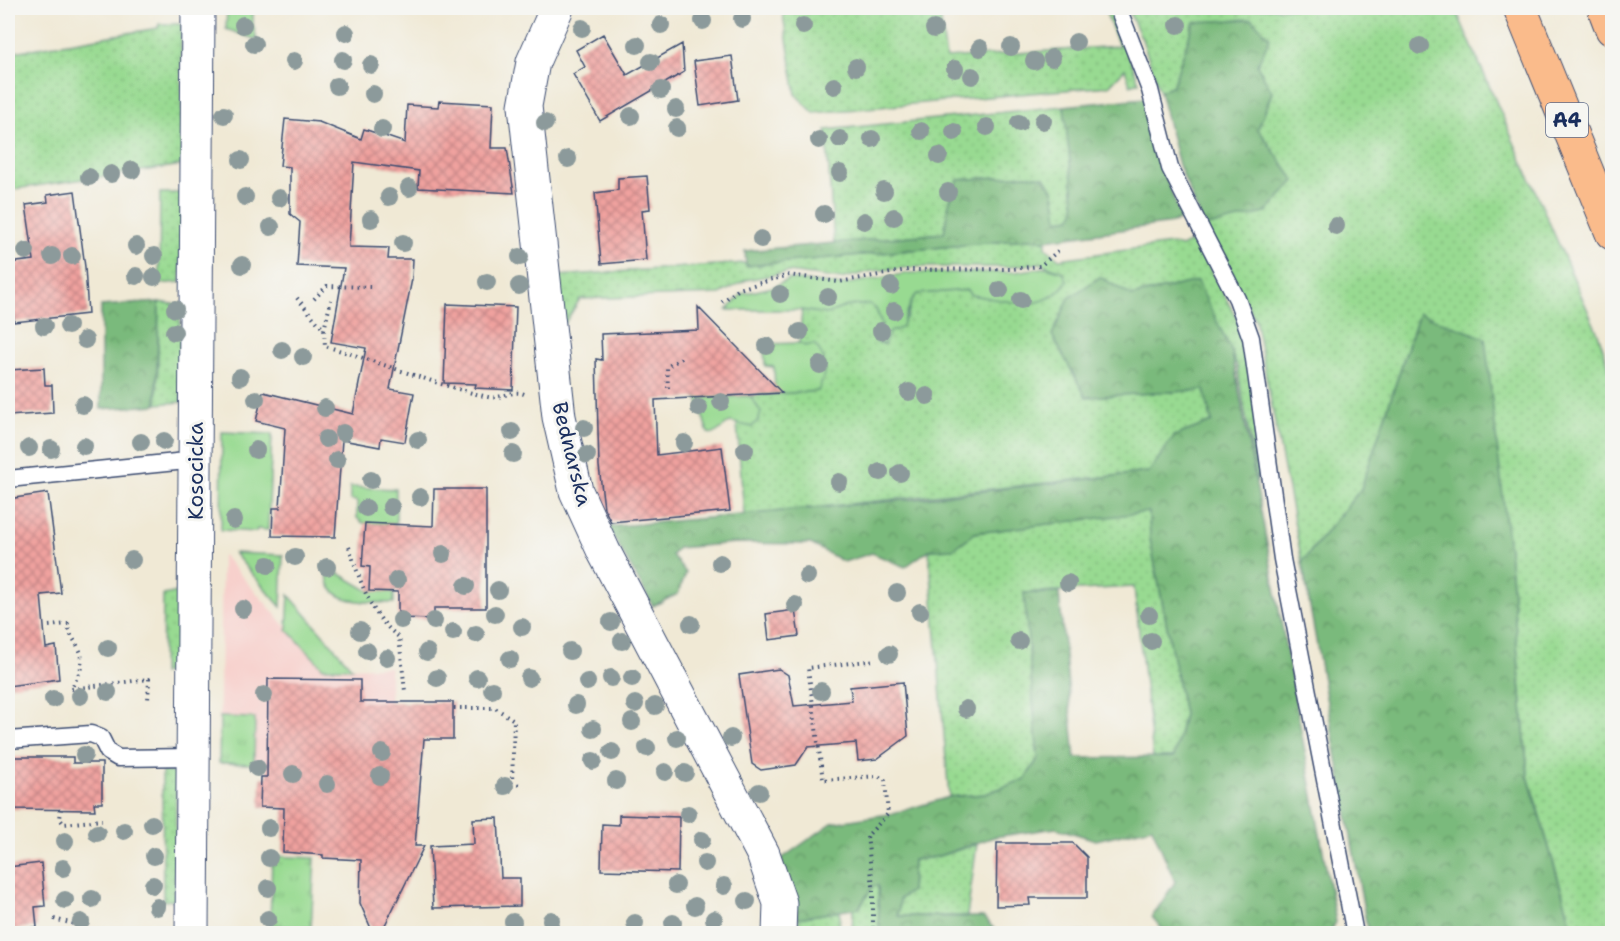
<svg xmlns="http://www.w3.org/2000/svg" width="1620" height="941" font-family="'Shantell Sans',sans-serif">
<defs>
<pattern id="grass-dots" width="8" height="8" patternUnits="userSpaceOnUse" patternTransform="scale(1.5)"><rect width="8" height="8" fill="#98da91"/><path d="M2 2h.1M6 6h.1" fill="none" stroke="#82bb7f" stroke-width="1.8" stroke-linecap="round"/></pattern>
<pattern id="forest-crowns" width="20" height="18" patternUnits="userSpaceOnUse" patternTransform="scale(1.5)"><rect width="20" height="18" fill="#7aba7b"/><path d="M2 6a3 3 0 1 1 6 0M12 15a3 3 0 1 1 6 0" fill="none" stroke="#639868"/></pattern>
<pattern id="park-tufts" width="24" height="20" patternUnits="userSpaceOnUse" patternTransform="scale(1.5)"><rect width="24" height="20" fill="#98da91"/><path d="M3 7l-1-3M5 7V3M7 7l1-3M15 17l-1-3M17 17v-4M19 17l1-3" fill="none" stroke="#82bb7f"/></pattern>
<pattern id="building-cross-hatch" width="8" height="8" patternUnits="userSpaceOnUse" patternTransform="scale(1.5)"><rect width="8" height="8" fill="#f0a29f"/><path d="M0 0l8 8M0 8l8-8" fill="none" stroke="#c28485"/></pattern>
</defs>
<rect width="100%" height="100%" fill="#f6f6f2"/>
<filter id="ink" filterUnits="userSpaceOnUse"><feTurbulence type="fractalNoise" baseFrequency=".0167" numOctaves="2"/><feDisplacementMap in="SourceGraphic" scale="12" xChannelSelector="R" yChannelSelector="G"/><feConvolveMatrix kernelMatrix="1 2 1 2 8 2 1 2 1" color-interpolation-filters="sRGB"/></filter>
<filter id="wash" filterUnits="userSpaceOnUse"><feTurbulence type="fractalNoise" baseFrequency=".008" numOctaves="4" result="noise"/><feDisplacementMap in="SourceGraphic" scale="24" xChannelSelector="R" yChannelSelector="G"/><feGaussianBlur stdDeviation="1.35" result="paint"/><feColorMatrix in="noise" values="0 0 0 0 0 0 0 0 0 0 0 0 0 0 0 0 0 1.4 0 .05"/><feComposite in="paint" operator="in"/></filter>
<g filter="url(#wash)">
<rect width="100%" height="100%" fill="#f0e9d5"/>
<path fill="#f7d0cc" d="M222 554 323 668 390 667 391 767 219 763Z"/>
<path fill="url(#grass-dots)" stroke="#5a8478" stroke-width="1.5" d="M782 8H939L946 58 1119 46 1104 8H1110L1139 82 1130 85 1125 69 1109 86 814 113 796 95Z
M1127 8H1455L1599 336 1612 377V933H1574L1528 776 1509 550 1419 313 1361 489 1302 562 1255 319 1204 227 1258 129 1272 92 1257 65 1194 22 1173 86 1160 92 1142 39Z
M159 24H181L182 165 8 190V53L158 28Z
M1064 106 1075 208 1071 218 1058 220 1054 192 1045 177 1026 175 958 180 949 203 944 233 834 243 826 130Z
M160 193H182L181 282 159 284Z
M1027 239 1046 240V248L1059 259 1171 244 1181 247 1195 240 1237 319 1249 368 1264 464 1257 481 1237 366 1197 281 1131 296 1100 277 1086 397 1204 390 1212 422 1174 436 1150 472 744 515 735 397 818 391 805 346 799 343 802 310 826 314 847 306 870 304 876 309 882 325 875 337 876 342 884 344 890 332 907 317 912 300 917 294 967 290 971 295 1009 300 1024 305 1063 272 1040 263 1009 267H914L872 271 841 279 789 272 746 280 720 294 580 299 565 323H561L557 276 745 263 746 266Z
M159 302 180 305 181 402 157 404Z
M1149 511 1150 539 1184 714 1174 757H1153L1134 587 1025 593 1038 759 1025 779 985 794 949 797 929 550 953 549 975 533Z
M178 592 177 670 162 674 163 595Z
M162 771 176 773 175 900 163 901Z
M977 844 967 916H898L900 899 911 891 913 860 936 857Z
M873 886H878L879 933 852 934 853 909 859 908Z
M840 911 839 933H800L798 918Z"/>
<path fill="url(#forest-crowns)" stroke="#4a746c" stroke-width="1.5" d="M1252 19 1270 38 1257 65 1272 92 1258 129 1295 181 1265 213 1204 227 1179 165 1160 92 1173 85 1194 22Z
M1145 98 1162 165 1181 219 1173 223 1046 240 1027 239 746 266 745 251 944 233 949 203 958 180 1026 175 1045 177 1054 192 1058 220 1071 218 1075 208 1064 106Z
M1100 277 1132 296 1197 281 1232 352 1336 922 1330 933H1064L1165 932 1152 917 1175 882 1152 827 1096 840 1056 828 994 837 936 857 913 860 911 891 900 899 898 916 983 917 998 933H879L878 886H873L859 908 798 918 781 859 832 823 895 813 949 797 985 794 1025 779 1038 759 1024 593H1059L1075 758 1174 757 1184 714 1150 539 1149 512 975 533 953 549 929 550 905 567 872 553 844 562 811 544 735 543 678 548 672 555 686 573 678 594 653 606 608 527 914 499 1149 472 1174 436 1212 422 1204 390 1086 397 1052 335 1069 298Z
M159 302 156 405 101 409V306Z
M1419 313 1485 338 1509 550 1528 776 1574 933H1368L1302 562 1361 489Z"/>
<path fill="url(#park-tufts)" stroke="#5a8478" stroke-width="1.5" d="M220 717 255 718 254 764 219 763Z
M272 856 315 858 311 928 270 926Z"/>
<path fill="#98da91" stroke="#5a8478" stroke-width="1.5" d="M227 8H253V24L257 40 226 29Z
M1047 267 1063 272 1067 281C1043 317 1006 299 971 295L967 290 917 294 912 300 901 328 890 332 884 344 876 342 875 337 882 324 876 309 870 304 847 306 826 314 802 310H727L742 294 773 287 789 279 840 285 909 273 1015 272Z
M799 343 805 346 814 344C829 359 826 374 818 391L775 394 774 367 765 366 764 344Z
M750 396 761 412 759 419 752 427 730 422 714 434 708 433 697 398Z
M222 432 272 434 268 530 257 529 256 532 221 530Z
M350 487 396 489V524L363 523 357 518V501L350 500Z
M234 553 283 555 281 607Z
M328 567 369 591 394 592V603C367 602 321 606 328 567Z
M289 595 352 668H323L287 629Z"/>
<g id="blocks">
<path fill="url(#building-cross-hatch)" d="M603 34 627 75 682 44 684 72 600 121 573 74 585 67 576 50Z
M732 56 738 100 700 106 694 61Z
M439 101 493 104 491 148H507L514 193 418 188 419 171 354 162 349 247 389 248 388 259H413L412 279 390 389 414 393 405 442 381 438 380 447 342 440 335 537 272 536 273 508H280L285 428 256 421 263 392 353 414 366 348 331 342 344 268 297 266 300 222 290 214V167L280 166 285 119 319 122 361 139 364 129 405 143 407 105 438 107Z
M647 176 650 209 642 210 646 260 601 264 595 193 618 190V178Z
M75 191 85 267 88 314 14 322 8 263 34 260 26 205 48 202 47 195Z
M447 304 516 307 513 390 475 388 476 384 444 383Z
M698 307 782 393 655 400 657 455 722 447 730 511 611 522 604 508 599 466 596 359 602 360 601 334 699 330Z
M44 368 45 385H52L53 413 8 416V370Z
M434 489H486V608H434V619L398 618V592L369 591 370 567 362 566 365 523 433 526Z
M48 493 61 593 41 595 46 648 56 646 59 679 8 686V499Z
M795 610 799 636 769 640 766 614Z
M779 669 788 675 794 706 852 701 850 687 903 682 908 736 877 759 858 761 856 743 808 747 796 765 761 770 752 764 739 675Z
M268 679 360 680V702H453V739H424L415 846H424L381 933H373L360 903 361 860 323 858V855L283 852 284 808 260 807 261 777H267Z
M8 757H73V763H102V803H94L95 810 8 809Z
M619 815 679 817 678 872 601 870 602 824 619 825Z
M498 818 501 878H520V906L433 908 430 846 474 844 473 819Z
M997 843H1073L1087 857V898H1029L1030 905 996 906Z
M41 863 45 906 35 907 37 927 8 930V867Z"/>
</g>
</g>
<g filter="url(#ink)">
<use href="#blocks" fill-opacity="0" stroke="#3b4b70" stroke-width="1.5"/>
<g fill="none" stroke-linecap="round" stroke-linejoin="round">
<defs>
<path id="service" d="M1118 8 1150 90 1170 168 1237 299 1251 338 1282 559 1355 934
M8 479 196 460
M8 740 91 734 101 738 108 752 118 758 193 757"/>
<path id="minor" d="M557 8 533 62 525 106 559 417 576 491 604 552 763 854 780 903 779 934"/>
<path id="tertiary" d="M192 934 198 8"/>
<path id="motorway" d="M1520 8 1612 233
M1604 8 1612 29"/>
</defs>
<use href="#service" stroke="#3b4b70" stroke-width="19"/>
<use href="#minor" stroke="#3b4b70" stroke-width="35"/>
<use href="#tertiary" stroke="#3b4b70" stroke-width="35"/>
<use href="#motorway" stroke="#3b4b70" stroke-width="35"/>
<path stroke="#3b4b70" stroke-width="4" stroke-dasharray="1.5 4.5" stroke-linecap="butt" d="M297 298 324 330 325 346C380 362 433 384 488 397 500 400 512 389 524 394
M314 299 327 286 371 287
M722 302 739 289 789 275 839 282 908 270 1011 269 1040 266 1058 251
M324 330 331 300
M668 388 667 367 683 357
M349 547C360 580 370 616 399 637L405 691
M49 626 68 624C69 636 74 638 79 649 87 663 77 677 71 689L149 679 148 701
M454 708H495L514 720 512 783 520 785
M61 809 60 819 64 824 102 820
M54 919 74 924 81 934
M873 934V886L867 836 888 814 885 780 878 776 823 780 808 668 876 660"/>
<use href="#service" stroke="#fff" stroke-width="16"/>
<use href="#minor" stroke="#fff" stroke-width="33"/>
<use href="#tertiary" stroke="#fff" stroke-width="33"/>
<use href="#motorway" stroke="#fabb8b" stroke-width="33"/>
</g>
<g fill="#8c9a9b">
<circle cx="742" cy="19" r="9"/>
<circle cx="703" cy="21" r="9"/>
<circle cx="243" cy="25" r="9"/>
<circle cx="661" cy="25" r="9"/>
<circle cx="1178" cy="25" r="9"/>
<circle cx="803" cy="26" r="9"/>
<circle cx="582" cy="28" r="9"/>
<circle cx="934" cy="29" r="9"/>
<circle cx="346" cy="33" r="9"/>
<circle cx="1076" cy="42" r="9"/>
<circle cx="254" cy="44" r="9"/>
<circle cx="637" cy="45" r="9"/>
<circle cx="1420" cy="46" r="9"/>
<circle cx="1011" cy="47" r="9"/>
<circle cx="980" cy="48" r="9"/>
<circle cx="1052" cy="58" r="9"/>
<circle cx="343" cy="60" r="9"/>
<circle cx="294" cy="61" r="9"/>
<circle cx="1034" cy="61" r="9"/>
<circle cx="651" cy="62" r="9"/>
<circle cx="371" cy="65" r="9"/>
<circle cx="856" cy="67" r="9"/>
<circle cx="955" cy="69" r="9"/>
<circle cx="972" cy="76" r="9"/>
<circle cx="337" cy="86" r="9"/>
<circle cx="834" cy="86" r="9"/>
<circle cx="661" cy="90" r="9"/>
<circle cx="373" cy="94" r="9"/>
<circle cx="676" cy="109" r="9"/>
<circle cx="224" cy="115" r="9"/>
<circle cx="631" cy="116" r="9"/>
<circle cx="1043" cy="121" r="9"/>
<circle cx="545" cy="123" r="9"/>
<circle cx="1019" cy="123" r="9"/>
<circle cx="987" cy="127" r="9"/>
<circle cx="677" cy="128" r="9"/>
<circle cx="382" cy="129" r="9"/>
<circle cx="921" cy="131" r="9"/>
<circle cx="954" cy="132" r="9"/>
<circle cx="840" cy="139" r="9"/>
<circle cx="872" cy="139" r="9"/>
<circle cx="819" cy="140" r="9"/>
<circle cx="939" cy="156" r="9"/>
<circle cx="568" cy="159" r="9"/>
<circle cx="241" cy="160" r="9"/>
<circle cx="132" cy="170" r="9"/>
<circle cx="840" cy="173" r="9"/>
<circle cx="111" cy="174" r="9"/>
<circle cx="89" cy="177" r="9"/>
<circle cx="409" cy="188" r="9"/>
<circle cx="884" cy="191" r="9"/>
<circle cx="948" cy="192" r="9"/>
<circle cx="245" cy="197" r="9"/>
<circle cx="389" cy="197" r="9"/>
<circle cx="279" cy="198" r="9"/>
<circle cx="824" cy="214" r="9"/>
<circle cx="894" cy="217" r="9"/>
<circle cx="371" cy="219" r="9"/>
<circle cx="864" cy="221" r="9"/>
<circle cx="1336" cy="226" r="9"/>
<circle cx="271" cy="227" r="9"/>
<circle cx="761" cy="239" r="9"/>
<circle cx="403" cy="243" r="9"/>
<circle cx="136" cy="246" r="9"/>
<circle cx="26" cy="251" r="9"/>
<circle cx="52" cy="256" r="9"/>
<circle cx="72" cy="256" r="9"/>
<circle cx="154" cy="256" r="9"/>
<circle cx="520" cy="257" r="9"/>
<circle cx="242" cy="265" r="9"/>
<circle cx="136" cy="276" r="9"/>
<circle cx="154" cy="277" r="9"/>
<circle cx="487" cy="282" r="9"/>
<circle cx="519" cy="286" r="9"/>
<circle cx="891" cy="286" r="9"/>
<circle cx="1000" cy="290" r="9"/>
<circle cx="780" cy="294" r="9"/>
<circle cx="828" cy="297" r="9"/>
<circle cx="1021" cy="300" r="9"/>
<circle cx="175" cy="309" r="9"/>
<circle cx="894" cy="311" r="9"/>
<circle cx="44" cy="326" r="9"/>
<circle cx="68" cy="326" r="9"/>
<circle cx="881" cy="331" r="9"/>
<circle cx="174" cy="332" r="9"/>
<circle cx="800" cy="332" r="9"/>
<circle cx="85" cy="340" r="9"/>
<circle cx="767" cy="346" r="9"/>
<circle cx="282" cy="350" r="9"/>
<circle cx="303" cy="357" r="9"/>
<circle cx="820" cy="365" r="9"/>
<circle cx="240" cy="377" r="9"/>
<circle cx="909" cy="392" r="9"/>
<circle cx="927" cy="396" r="9"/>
<circle cx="256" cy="399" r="9"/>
<circle cx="721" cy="402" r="9"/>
<circle cx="83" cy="405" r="9"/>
<circle cx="325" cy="408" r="9"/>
<circle cx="699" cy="408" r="9"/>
<circle cx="584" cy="428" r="9"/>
<circle cx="512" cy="432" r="9"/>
<circle cx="343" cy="433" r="9"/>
<circle cx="326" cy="439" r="9"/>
<circle cx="418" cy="440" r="9"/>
<circle cx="164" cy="441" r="9"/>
<circle cx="141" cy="442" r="9"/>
<circle cx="684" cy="443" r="9"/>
<circle cx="84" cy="446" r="9"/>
<circle cx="29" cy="448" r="9"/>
<circle cx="51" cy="449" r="9"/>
<circle cx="256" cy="450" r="9"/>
<circle cx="745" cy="450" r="9"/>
<circle cx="513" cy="454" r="9"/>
<circle cx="587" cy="455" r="9"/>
<circle cx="337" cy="460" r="9"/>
<circle cx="880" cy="472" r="9"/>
<circle cx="900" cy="473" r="9"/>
<circle cx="371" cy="480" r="9"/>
<circle cx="839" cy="482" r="9"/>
<circle cx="420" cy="497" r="9"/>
<circle cx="391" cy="507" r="9"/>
<circle cx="366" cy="508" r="9"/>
<circle cx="234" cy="520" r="9"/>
<circle cx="443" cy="554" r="9"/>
<circle cx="295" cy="557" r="9"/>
<circle cx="132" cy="560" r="9"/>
<circle cx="720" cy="563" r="9"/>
<circle cx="268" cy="565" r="9"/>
<circle cx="327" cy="567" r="9"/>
<circle cx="807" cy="576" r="9"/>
<circle cx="397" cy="580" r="9"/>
<circle cx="1068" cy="583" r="9"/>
<circle cx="466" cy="586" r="9"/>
<circle cx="498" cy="590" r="9"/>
<circle cx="897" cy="593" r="9"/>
<circle cx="795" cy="605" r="9"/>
<circle cx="243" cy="609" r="9"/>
<circle cx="920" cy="612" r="9"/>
<circle cx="495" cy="614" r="9"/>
<circle cx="1149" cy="615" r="9"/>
<circle cx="401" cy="620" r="9"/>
<circle cx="434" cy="621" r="9"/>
<circle cx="611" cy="622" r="9"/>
<circle cx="691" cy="624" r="9"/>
<circle cx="522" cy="627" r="9"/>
<circle cx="360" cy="631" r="9"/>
<circle cx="453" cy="632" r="9"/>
<circle cx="476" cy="634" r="9"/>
<circle cx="622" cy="641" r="9"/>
<circle cx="1019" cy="641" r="9"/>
<circle cx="1151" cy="641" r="9"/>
<circle cx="108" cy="648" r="9"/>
<circle cx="367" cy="651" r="9"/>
<circle cx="570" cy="651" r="9"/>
<circle cx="427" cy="652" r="9"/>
<circle cx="889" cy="654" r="9"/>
<circle cx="387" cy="658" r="9"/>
<circle cx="510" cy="659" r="9"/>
<circle cx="437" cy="678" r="9"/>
<circle cx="477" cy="678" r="9"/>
<circle cx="529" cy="678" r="9"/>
<circle cx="611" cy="678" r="9"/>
<circle cx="632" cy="678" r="9"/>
<circle cx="587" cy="682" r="9"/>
<circle cx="492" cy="690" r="9"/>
<circle cx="821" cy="691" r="9"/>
<circle cx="108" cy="692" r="9"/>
<circle cx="264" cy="695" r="9"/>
<circle cx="80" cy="696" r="9"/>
<circle cx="53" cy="699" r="9"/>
<circle cx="635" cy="704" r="9"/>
<circle cx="576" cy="705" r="9"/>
<circle cx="655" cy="706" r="9"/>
<circle cx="966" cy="709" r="9"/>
<circle cx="632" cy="722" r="9"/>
<circle cx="593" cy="729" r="9"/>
<circle cx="677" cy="738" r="9"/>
<circle cx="731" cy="738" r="9"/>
<circle cx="647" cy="748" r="9"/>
<circle cx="612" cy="752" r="9"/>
<circle cx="382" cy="753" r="9"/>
<circle cx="84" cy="755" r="9"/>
<circle cx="593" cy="761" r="9"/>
<circle cx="257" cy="768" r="9"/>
<circle cx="665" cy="772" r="9"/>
<circle cx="685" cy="773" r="9"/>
<circle cx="293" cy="774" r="9"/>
<circle cx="380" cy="776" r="9"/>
<circle cx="616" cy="781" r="9"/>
<circle cx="327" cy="784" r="9"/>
<circle cx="505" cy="786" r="9"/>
<circle cx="759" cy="792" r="9"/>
<circle cx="688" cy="814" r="9"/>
<circle cx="152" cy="824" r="9"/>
<circle cx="269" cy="828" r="9"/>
<circle cx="124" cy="831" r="9"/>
<circle cx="97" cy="833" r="9"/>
<circle cx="702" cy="840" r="9"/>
<circle cx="65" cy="841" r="9"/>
<circle cx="154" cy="856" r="9"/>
<circle cx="269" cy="858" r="9"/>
<circle cx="705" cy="863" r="9"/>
<circle cx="63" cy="868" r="9"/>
<circle cx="153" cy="885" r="9"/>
<circle cx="676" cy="885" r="9"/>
<circle cx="724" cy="886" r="9"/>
<circle cx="268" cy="888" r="9"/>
<circle cx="92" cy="899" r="9"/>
<circle cx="65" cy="900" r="9"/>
<circle cx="747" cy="901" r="9"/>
<circle cx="695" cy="906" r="9"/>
<circle cx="157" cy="907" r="9"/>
<circle cx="268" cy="919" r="9"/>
<circle cx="714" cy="919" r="9"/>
<circle cx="551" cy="920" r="9"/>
<circle cx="81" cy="922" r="9"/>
<circle cx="513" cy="922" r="9"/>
<circle cx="635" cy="923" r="9"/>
<circle cx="673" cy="923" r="9"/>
</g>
</g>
<g text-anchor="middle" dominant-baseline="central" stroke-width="6" stroke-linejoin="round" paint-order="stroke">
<rect fill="#f6f6f2" stroke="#5d6b8a" stroke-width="1.5" x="1546" y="103" width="42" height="34" rx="4.5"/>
<g font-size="20" font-weight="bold" fill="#1b2f5e">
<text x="1567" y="120">A4</text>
</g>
<g font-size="21" fill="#1b2f5e" stroke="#f6f6f2">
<text transform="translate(572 454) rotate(76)">Bednarska</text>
<text transform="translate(196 471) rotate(-90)">Kosocicka</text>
</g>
</g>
<rect width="1620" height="941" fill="none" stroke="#f6f6f2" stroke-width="30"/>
</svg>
